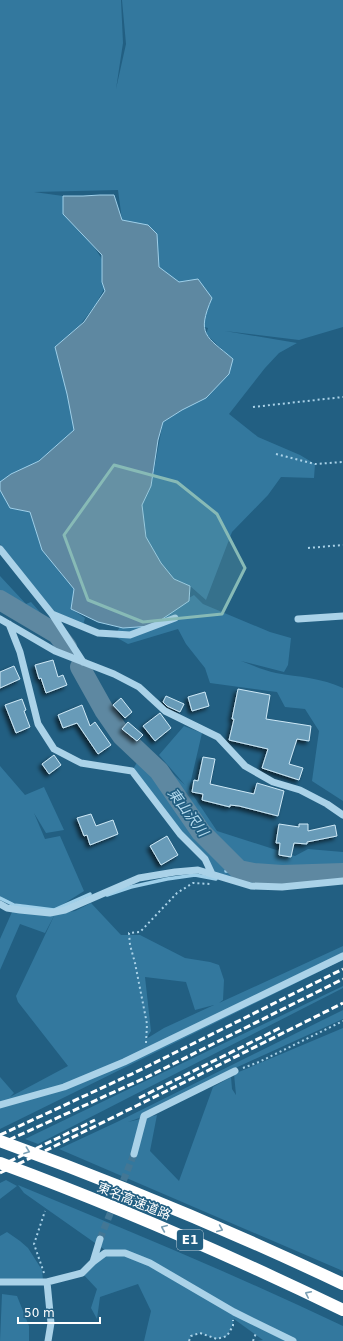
<svg xmlns="http://www.w3.org/2000/svg" width="343" height="1341" font-family="'DejaVu Sans','Noto Sans JP',sans-serif">
<defs>
<filter id="shadow"><feDropShadow dx="-3" dy="3" stdDeviation="2" flood-color="#0009"/></filter>
</defs>
<rect width="100%" height="100%" fill="#225f82"/>
<path fill="#33789e" fill-rule="evenodd" d="M0 0H121L123 43 116 89 126 44 122 0H343V327L299 340 225 331 297 343 279 353 265 368 229 414 258 437 300 455 315 464 314 478 281 477 268 495 232 532 206 600 190 586 174 579 161 563 147 539 142 505 151 486 163 422 182 410 233 360 206 334 208 328 204 327 122 220 118 190 34 192 63 196 64 215 90 241 112 274 96 304 80 325 55 347 74 388V430L39 461 0 482Z
M0 486 30 512 39 540 58 570 74 589 71 609 85 618 82 629 51 613 0 544Z
M0 576 26 604 31 602 69 645 64 646 0 609Z
M194 595 203 604 270 632 291 638 288 665 284 672 241 661C252 665 265 671 276 673 299 677 322 678 343 688V801L312 781 319 731 305 709 285 707 277 692 210 683 205 668 186 644 178 629 128 644 114 636 120 627 160 615Z
M184 726 202 733 189 789 217 831 295 856 308 849 343 852V882L251 886 212 874 205 859 132 771 143 752 152 755 185 785 159 755Z
M0 766 25 795 44 787 64 830 46 833 34 813 45 839 60 836 84 891 54 910 8 902 0 896Z
M91 903 121 935H140L185 958 210 962 219 965 224 980 223 1000 219 1003 343 946V960L0 1129V1077L14 1093 10 1097 68 1066 18 1002 16 996 55 914 75 911ZM145 977 186 982 195 1010 214 1005 164 1028 146 1039 151 1031Z
M12 912 55 914 45 933 20 924 0 970V939Z
M343 986V988L38 1144 25 1139Z
M343 1010V1019L231 1070 145 1116 128 1122 157 1115 150 1151 179 1181 213 1087 231 1077 232 1089 236 1095 234 1074 343 1028V1271L59 1149 117 1122Z
M6 1180 17 1186 0 1199V1183Z
M18 1185C127 1230 236 1275 343 1326V1341H257L263 1340 234 1319 233 1324 227 1336 217 1339 200 1333 191 1336 189 1341H144L151 1311 138 1284 100 1297 97 1319 91 1308 97 1289 82 1273 94 1261 105 1253 125 1255 148 1264 206 1299 155 1263 128 1253 105 1250 24 1193Z
M7 1232 20 1241 28 1248 42 1270 43 1280H0V1236Z
M2 1294 17 1296 29 1326V1341H0Z"/>
<path fill="#5e88a1" stroke="#9ecfe9" d="M100 195H114L122 220 148 225 157 234 159 267 179 282 198 279 212 298C196 335 206 336 233 359L229 374 206 398 182 410 163 422 158 440 151 486 142 505 146 537 161 563 174 579 190 586 189 601 152 626 123 628 98 622 71 609 74 589 42 550 30 512 10 508 0 490V482L11 474 39 461 74 430 67 394 55 347 84 322 105 291 102 282V255L63 214V196H83Z"/>
<g fill="none" stroke-linecap="round" stroke-linejoin="round">
<path stroke="#9ecfe9" stroke-width="3.5" d="M226 871 239 870
M107 895 131 887 167 879 195 875 216 879
M0 898 14 905 54 910 90 894"/>
<path stroke="#5e88a1" stroke-width="20" d="M0 600 57 634 67 647
M80 667 104 710 122 736 159 771 201 832 239 870 254 873 282 875 343 873"/>
</g>
<path fill="#679bb8" stroke="#cde8f6" filter="url(#shadow)" d="M53 660 58 677 63 675 67 685 46 693 41 678 39 679 35 665Z
M14 666 20 679 0 688V672Z
M238 689 270 695 266 719 311 726 309 741 297 739 289 764 303 768 299 780 262 768 268 749 229 740 234 719H232Z
M205 692 209 706 192 711 188 697Z
M166 696 184 704 180 712 167 706 163 702Z
M121 698 132 712 125 718 113 705Z
M22 699 26 710 24 711 30 727 16 733 5 705Z
M82 705 90 726 95 722 111 745 98 754 77 723 63 728 58 715Z
M160 713 171 728 155 741 143 726Z
M128 722 143 735 137 741 122 729Z
M54 755 61 765 49 774 42 764Z
M203 757 215 759 210 784 254 794 257 783 284 791 278 816 239 806 230 805V807L202 800 203 794 192 792 194 780 198 781Z
M91 814 96 826 113 820 118 834 90 845 87 835 84 836 77 818Z
M279 824 299 827V824H308V831L335 825 337 836 307 842V844L294 843 291 857 279 855 280 843H276Z
M167 836 178 855 161 865 150 846Z"/>
<g fill="none" stroke-linecap="round" stroke-linejoin="round">
<path stroke="#437795" stroke-width="7" stroke-dasharray="7 3.5" stroke-linecap="butt" d="M100 1239 134 1154"/>
<path stroke="#aad2e8" stroke-width="2" stroke-dasharray="2 3" stroke-linecap="butt" d="M253 407 343 397
M276 454 315 464 343 462
M308 548 343 545
M146 1043 147 1024 135 963 130 945 129 933 140 932 177 893 193 883 210 884
M243 1068 259 1062 343 1021
M44 1273 34 1244 45 1211
M189 1341 191 1336 200 1333 217 1339 227 1336 233 1326V1320
M253 1341 256 1333"/>
<path stroke="#aad2e8" stroke-width="7" d="M0 549 52 614 98 633 130 635 175 618
M52 614 83 662
M0 619 55 651 114 674 139 687 165 711 218 737 245 766 273 782 300 790 327 804 343 815
M298 619 343 616
M9 624 20 652 38 724 54 749 81 763 132 771 180 834 205 859 212 874
M0 904 7 908 20 910 50 913 65 910 139 878 175 872 198 870 251 886 282 887 343 881
M0 1105 64 1087 124 1062 343 956
M134 1154 144 1116 235 1071
M93 1262 105 1253H125L150 1263 234 1312 293 1341
M0 1282H47L82 1273 93 1262 100 1239
M47 1282 51 1323 48 1341"/>
<path stroke="#fff" stroke-width="12" d="M0 1141C116 1183 231 1231 343 1284
M0 1163C117 1206 231 1256 343 1310"/>
<path stroke="#fff" stroke-width="3" stroke-dasharray="7 3" stroke-linecap="butt" d="M139 1098 280 1028
M0 1135 134 1073 343 969
M0 1144 147 1077 343 979
M0 1166 95 1120
M0 1173 195 1077 343 1003"/>
</g>
<defs><path id="oneway-chevron" d="M-2-3.5L2.5 0L-2 3.5" fill="none" stroke-width="1.6" stroke-linecap="round" stroke-linejoin="round"/></defs>
<g stroke="#7a9fb4">
<use href="#oneway-chevron" transform="translate(27 1151) rotate(20)"/>
<use href="#oneway-chevron" transform="translate(164 1228) rotate(-157)"/>
<use href="#oneway-chevron" transform="translate(220 1229) rotate(23)"/>
<use href="#oneway-chevron" transform="translate(308 1294) rotate(-154)"/>
</g>
<path fill="#87bab6" fill-opacity="0.2" stroke="#87bab6" stroke-width="3" stroke-linejoin="round" d="M114 465 177 482 217 514 245 568 222 614 143 622 88 600 64 535Z"/>
<g text-anchor="middle" dominant-baseline="central" stroke-width="3.5" stroke-linejoin="round" paint-order="stroke">
<rect fill="#225f82" stroke="#bdcfda" stroke-width="1" x="177" y="1230" width="26" height="20" rx="3"/>
<g font-size="12" font-weight="bold" fill="#fff">
<text x="190" y="1240">E1</text>
</g>
<g font-size="13" fill="#fff" stroke="#225f82">
<text transform="translate(134 1201) rotate(22)">東名高速道路</text>
</g>
<g font-size="14" font-style="italic" fill="#b5dbef" stroke="#225f82">
<text transform="translate(188 812) rotate(53)">東山沢川</text>
</g>
</g>
<path d="M18 1317v6h82v-6" fill="none" stroke="#ffffff" stroke-width="2"/>
<text x="24" y="1317" font-size="12" fill="#ffffff" stroke="#225f82" stroke-width="3" paint-order="stroke">50 m</text>
</svg>
